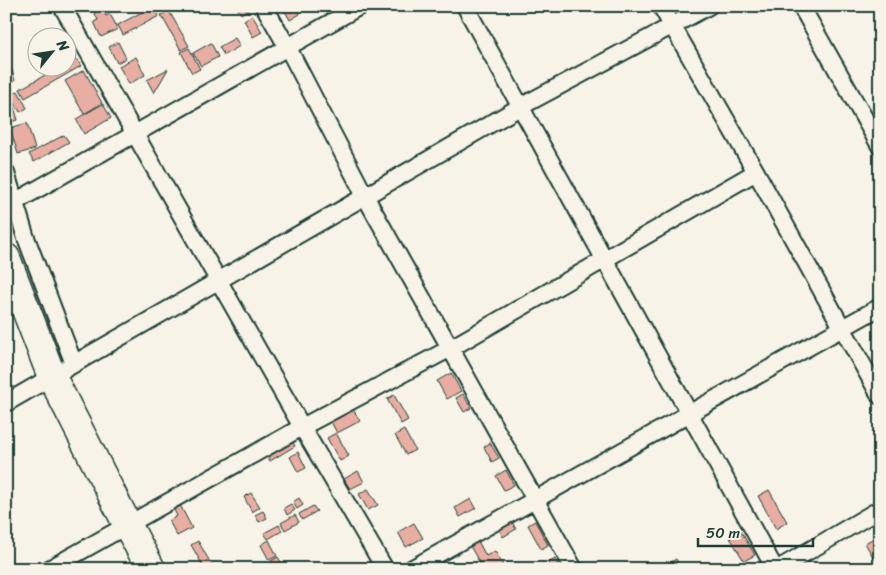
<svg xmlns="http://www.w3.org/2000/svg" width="886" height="575" font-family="Sriracha,sans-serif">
<rect width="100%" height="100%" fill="#f7f3e8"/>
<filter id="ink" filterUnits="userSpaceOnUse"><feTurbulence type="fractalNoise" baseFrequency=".02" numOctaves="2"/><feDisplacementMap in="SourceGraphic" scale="10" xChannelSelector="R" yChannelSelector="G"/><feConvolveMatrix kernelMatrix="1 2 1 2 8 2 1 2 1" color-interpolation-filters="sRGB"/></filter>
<g filter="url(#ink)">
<path fill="#e8aea3" stroke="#1f3d34" d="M153 6 159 16 123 35 118 25Z
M236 6H247L249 9 241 14Z
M282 6H296L300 14 290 20Z
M103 8 106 16 110 14 118 29 101 37 94 22 98 20 94 12Z
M169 11 189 46 181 50 161 15Z
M252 15 262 32 253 37 244 20Z
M235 38 240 46 224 55 219 47Z
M118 42 126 58 117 63 109 47Z
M211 43 218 57 201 66 193 53Z
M189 48 200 69 192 73 181 52Z
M6 49 15 81 6 84Z
M136 57 145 75 129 84 119 66Z
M76 58 81 66 25 98 20 89 58 68H68V62Z
M168 69 164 76 154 93 147 80Z
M84 70 102 103 84 114 65 81Z
M18 91 27 108 20 112 10 95Z
M13 104 18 120 6 123V106Z
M103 104 111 118 84 134 76 119Z
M27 123 35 149 18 154 10 128Z
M64 135 69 142 34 162 29 154Z
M451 373 461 391 447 399 437 381Z
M463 394 471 408 464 412 456 398Z
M394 395 408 420 401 424 387 399Z
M351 406 360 421 337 433 329 418Z
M404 430 415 450 406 455 395 435Z
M336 433 349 456 340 461 327 438Z
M292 441 295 446 270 461 266 455Z
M490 443 499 458 492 462 484 447Z
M298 452 306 468 298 472 290 457Z
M506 470 514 485 504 490 496 476Z
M358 471 364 482 350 489 344 479Z
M368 489 378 505 368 510 359 494Z
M769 490 787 522 776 529 758 496Z
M251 493 260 507 252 512 244 497Z
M299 498 303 505 297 509 293 502Z
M471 499 476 508 460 517 455 508Z
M179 503 192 528 177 536 169 521 177 516 172 506Z
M291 504 295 510 287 515 284 508Z
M313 506 317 511 302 520 299 514Z
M263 511 267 518 259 522 255 515Z
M295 515 299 522 285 530 281 523Z
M535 521 548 545 541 549 528 525Z
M512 522 516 529 503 537 499 529Z
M414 523 423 538 406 547 398 532Z
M279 525 282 531 268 539 264 533Z
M740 530 755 555 744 561 729 536Z
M874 538 880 548V562L877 564 865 543Z
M269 540 277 556 269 560 261 545Z
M198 541 214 569H205L191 545Z
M478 541 486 556 495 551 505 569H483L470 546Z
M278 557 285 569H275L271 561Z
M555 559 560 569H551L548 563Z
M676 559 682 569H659Z"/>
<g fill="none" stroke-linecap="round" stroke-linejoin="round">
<defs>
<path id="street" d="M62 6 302 427 385 569
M264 6 288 48 365 196 574 569
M465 6 775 569
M661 6 756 172 880 396
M801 6 880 146
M6 173 25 235 74 364
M6 207 360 6
M6 403 520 107 709 6
M49 569 302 427 451 348 756 172
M411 569 880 307
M778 569 880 509"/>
<path id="highway" d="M6 258 52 377 127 524 151 569"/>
</defs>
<use href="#street" stroke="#1f3d34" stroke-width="20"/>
<use href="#highway" stroke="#1f3d34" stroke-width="31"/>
<use href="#street" stroke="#f7f3e8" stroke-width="16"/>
<use href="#highway" stroke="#f7f3e8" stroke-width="28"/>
</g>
</g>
<rect width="886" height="575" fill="none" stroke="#f7f3e8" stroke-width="25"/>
<rect x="12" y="12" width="861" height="550" fill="none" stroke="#1f3d34" stroke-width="2" filter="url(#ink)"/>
<g transform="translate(52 52) rotate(60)"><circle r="24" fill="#f7f3e8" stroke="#a1aaa0"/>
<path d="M0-4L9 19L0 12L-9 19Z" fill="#1f3d34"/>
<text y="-8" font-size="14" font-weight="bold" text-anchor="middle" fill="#1f3d34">N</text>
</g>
<path d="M698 538v8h115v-8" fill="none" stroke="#1f3d34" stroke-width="2.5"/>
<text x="706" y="538" font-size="15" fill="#1f3d34" stroke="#f7f3e8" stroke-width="4" paint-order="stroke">50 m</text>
</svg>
